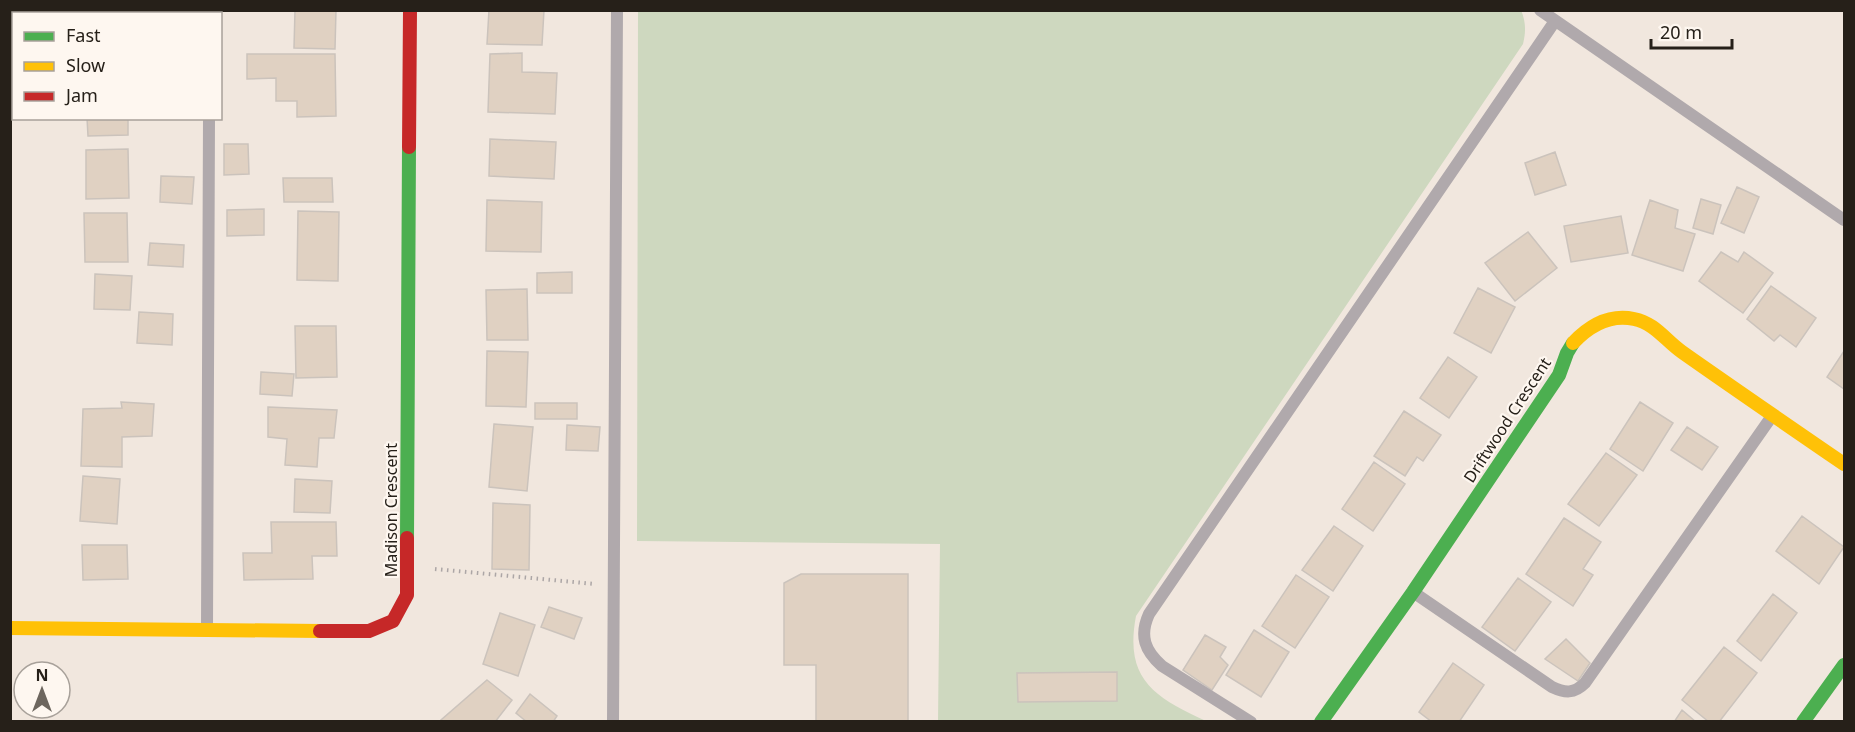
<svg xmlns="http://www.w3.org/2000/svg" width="1855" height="732" font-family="'Noto Sans',sans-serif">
<rect width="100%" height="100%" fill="#f1e7de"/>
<path fill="#ced8bf" d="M1521 10C1526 22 1526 32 1523 44L1136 616C1124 679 1154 697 1206 721H938L940 544 637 541 638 11Z"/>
<path fill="#e0d1c2" stroke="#cbc3bc" stroke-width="1.5" d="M295 10H336L335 49 294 48Z
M489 10H544L542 45 487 44Z
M122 11V14H80V12Z
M522 53V72L557 73 555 114 488 112 490 54Z
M247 54H335L336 116 297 117V101H276V78L247 79Z
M87 118H128V135L88 136Z
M490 139 556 142 554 179 489 176Z
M224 144H248L249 174 224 175Z
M128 149 129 198 86 199V150Z
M1555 152 1566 185 1535 195 1525 163Z
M161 176 194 177 192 204 160 202Z
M283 178H332L333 202H284Z
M1737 187 1759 197 1744 233 1721 223Z
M1701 199 1721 205 1713 234 1693 228Z
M487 200 542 202 541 252 486 251Z
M1650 200 1678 210 1675 228 1695 234 1683 271 1632 255Z
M264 209V235L227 236V210Z
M298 211 339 212 338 281 297 280Z
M84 213H127L128 262H85Z
M1621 216 1628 253 1571 262 1564 226Z
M1528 232 1557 268 1515 301 1485 263Z
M150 243 184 245 183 267 148 265Z
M1721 252 1738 262 1744 252 1773 273 1743 313 1699 281Z
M572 272V293H537V273Z
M95 274 132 276 130 310 94 309Z
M1771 286 1816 318 1796 347 1780 335 1774 341 1747 319Z
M1478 288 1515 307 1491 353 1454 333Z
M527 289 528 340H487L486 290Z
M139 312 173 314 172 345 137 343Z
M295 326H336L337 377 296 378Z
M487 351 528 352 526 407 486 406Z
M1844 351V389L1827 377Z
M1448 357 1477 377 1449 418 1420 398Z
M261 372 294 374 292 396 260 394Z
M121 402 154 404 152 436 122 437V467L81 466 83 409 122 408Z
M1640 402 1673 423 1643 471 1610 449Z
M535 403H577V419H535Z
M268 407 337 410 334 438H319L317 467 285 465 287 439 268 437Z
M1404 411 1441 435 1423 461 1417 457 1405 476 1374 456Z
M494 424 533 427 527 491 489 487Z
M567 425 600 427 598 451 566 450Z
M1687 427 1718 447 1702 470 1671 450Z
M1606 453 1637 475 1599 526 1568 504Z
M1374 462 1405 484 1373 531 1342 509Z
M83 476 120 479 117 524 80 521Z
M295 479 332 481 330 513 294 512Z
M493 503 530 505 529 570 492 569Z
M1802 516 1844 547 1819 584 1776 551Z
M1564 518 1601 542 1583 569 1593 575 1573 606 1526 574Z
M271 522H336L337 556H312L313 579 244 580 243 553H272Z
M1334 526 1363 546 1333 591 1302 570Z
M82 545H127L128 579 83 580Z
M801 574H908V722H816V665H784V583Z
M1296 575 1329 597 1295 648 1262 626Z
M1518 578 1551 602 1515 651 1482 627Z
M1773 594 1797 613 1761 661 1737 641Z
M549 607 582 618 574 639 541 627Z
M500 613 535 625 518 676 483 664Z
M1254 630 1289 652 1261 697 1226 675Z
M1205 635 1226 647 1220 657 1228 665 1212 690 1183 670Z
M1566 639 1590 663 1578 681 1545 659Z
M1724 647 1757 673 1719 722H1709L1682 700Z
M1453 663 1484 685 1459 722H1432L1419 712Z
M1117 672V701L1018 702 1017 673Z
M487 680 512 700 495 722H442L441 720Z
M530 694 557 716 553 722H527L516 713Z
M1682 710 1696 722H1674Z"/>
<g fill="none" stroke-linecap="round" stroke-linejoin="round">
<path stroke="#aca6a6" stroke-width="4" stroke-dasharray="1.5 4.5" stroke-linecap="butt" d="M435 569 595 584"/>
<path stroke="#b0a9ac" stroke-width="12" d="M1540 10 1844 220
M209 14V10
M1413 592 1552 687C1565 693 1574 694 1585 683L1772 416
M207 627 209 118
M613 722 617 10
M1251 722 1162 666C1145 651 1139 636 1149 614L1555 21"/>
<path stroke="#4caf50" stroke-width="14" d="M407 538 409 147
M1321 722 1413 592 1559 375 1567 353 1573 343
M1803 722 1844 665"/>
<path stroke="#ffc107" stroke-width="14" d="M1573 343C1589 326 1610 314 1634 319 1655 323 1666 341 1682 352 1736 390 1790 427 1844 464
M10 628 320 631"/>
<path stroke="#c62828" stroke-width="14" d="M409 147 410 10
M320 631H369L393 621 407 595V538"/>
</g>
<g text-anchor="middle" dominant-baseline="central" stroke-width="4.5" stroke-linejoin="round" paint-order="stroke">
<g font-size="16" fill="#262019" stroke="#fef7f0">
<text transform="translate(1507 420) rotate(-57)">Driftwood Crescent</text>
<text transform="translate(391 510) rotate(-90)">Madison Crescent</text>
</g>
</g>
<rect width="1855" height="732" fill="none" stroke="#262019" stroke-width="24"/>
<rect x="12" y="12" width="210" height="108" fill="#fef7f0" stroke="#a8a19a" stroke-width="1.5"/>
<rect x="24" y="32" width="30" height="9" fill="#4caf50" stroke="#a8a19a" stroke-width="1.5"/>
<text x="66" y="42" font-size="18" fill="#262019">Fast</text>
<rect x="24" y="62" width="30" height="9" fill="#ffc107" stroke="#a8a19a" stroke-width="1.5"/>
<text x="66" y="72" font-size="18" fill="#262019">Slow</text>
<rect x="24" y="92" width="30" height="9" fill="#c62828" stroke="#a8a19a" stroke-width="1.5"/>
<text x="66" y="102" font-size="18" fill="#262019">Jam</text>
<g transform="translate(42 690)"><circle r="28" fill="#fef7f0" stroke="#a8a19a" stroke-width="1.5"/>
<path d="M0-4.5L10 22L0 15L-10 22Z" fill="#6d665e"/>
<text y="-9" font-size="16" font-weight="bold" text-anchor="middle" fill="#262019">N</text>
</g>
<path d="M1651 39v9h81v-9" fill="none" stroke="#262019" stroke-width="3"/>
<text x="1660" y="39" font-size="18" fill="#262019" stroke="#fef7f0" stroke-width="4.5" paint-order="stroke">20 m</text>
</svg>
